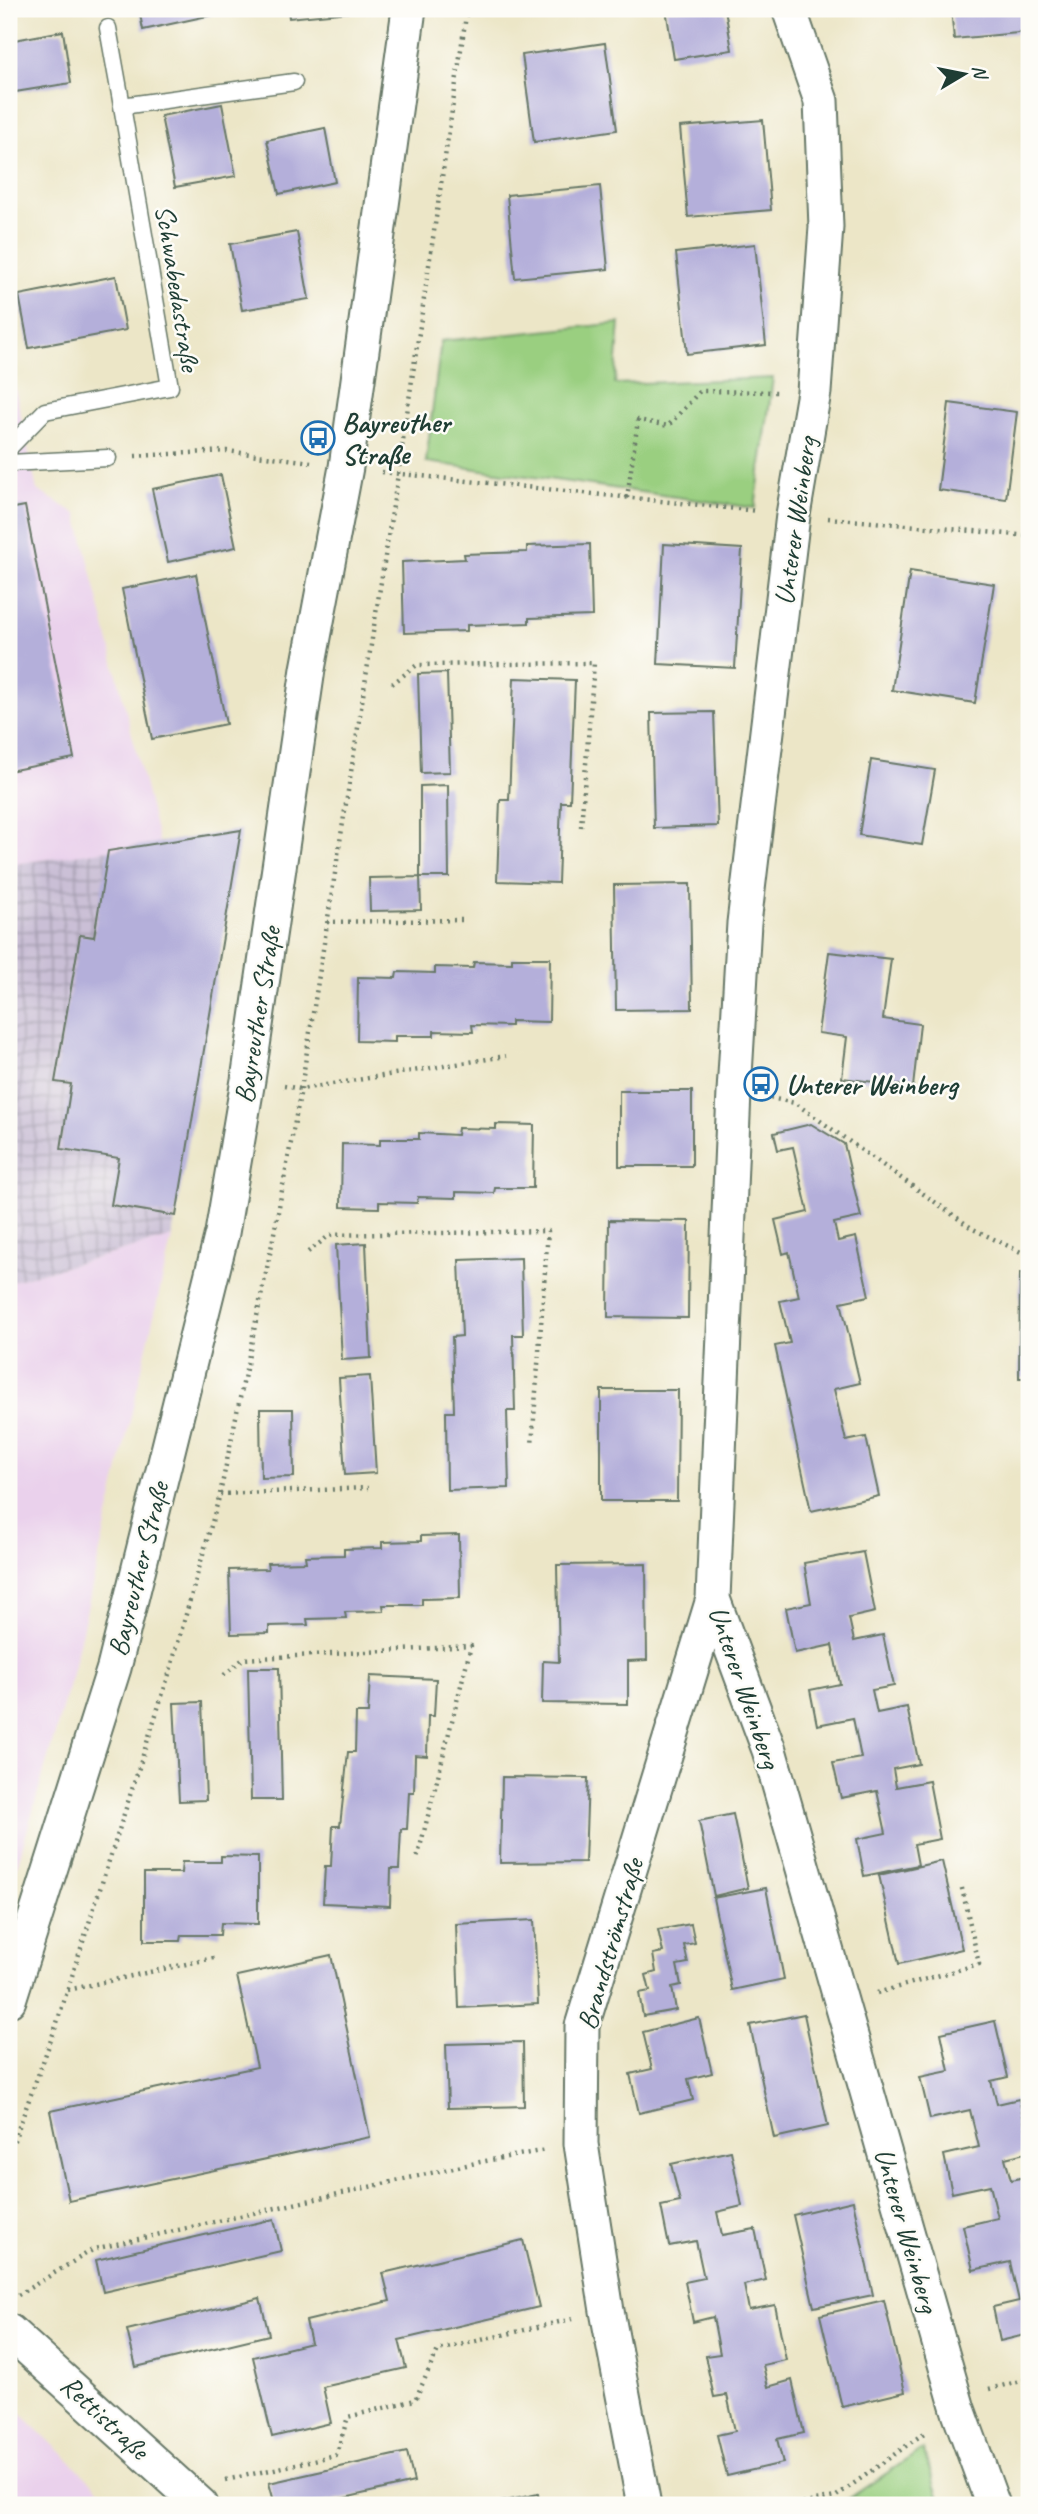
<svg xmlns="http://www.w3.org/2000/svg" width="1038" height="2514" font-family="Caveat,sans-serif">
<defs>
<pattern id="industrial-grid" width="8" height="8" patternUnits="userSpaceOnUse" patternTransform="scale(1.75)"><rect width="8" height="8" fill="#cabfd6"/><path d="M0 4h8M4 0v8" fill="none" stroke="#a39cae"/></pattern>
</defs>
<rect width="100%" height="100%" fill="#fdfcf7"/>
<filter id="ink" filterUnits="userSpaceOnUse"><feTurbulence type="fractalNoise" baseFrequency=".0143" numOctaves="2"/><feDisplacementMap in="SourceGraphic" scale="14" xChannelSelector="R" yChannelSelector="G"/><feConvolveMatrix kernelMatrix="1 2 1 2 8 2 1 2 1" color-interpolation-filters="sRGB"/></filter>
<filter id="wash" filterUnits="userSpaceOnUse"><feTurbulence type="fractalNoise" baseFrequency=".00686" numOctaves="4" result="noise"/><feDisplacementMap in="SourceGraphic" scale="28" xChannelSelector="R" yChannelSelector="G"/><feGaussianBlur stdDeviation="1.57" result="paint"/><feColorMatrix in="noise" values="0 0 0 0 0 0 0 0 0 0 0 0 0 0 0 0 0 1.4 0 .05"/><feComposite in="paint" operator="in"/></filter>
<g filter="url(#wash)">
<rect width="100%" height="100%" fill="#ece6c7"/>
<path fill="#ead1ec" d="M9 361 37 490 77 514 159 843 9 865Z
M172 1237 72 1674 9 1894V1282Z
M9 2402 116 2505H9Z"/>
<path fill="url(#industrial-grid)" d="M241 830 172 1237 9 1282V865Z"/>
<path fill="#9acf80" stroke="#5c865a" stroke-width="2" d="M620 323 615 384 773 378 755 508 426 462 441 341Z
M923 2449 941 2505H839Z"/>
<g id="blocks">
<path fill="#b4afda" d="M139 9H211L212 15 143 30Z
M288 9H350L351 12 289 18Z
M666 9H725L732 50 674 59Z
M951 9H1029V32L954 39Z
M63 31 71 83 9 93V41Z
M605 43 617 130 534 142 522 55Z
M222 104 236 176 175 187 161 116Z
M763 120 771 210 688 217 680 127Z
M325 128 335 182 279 194 267 140Z
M600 186 608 269 515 278 507 195Z
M297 232 309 299 242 310 230 244Z
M755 244 766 345 687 354 676 253Z
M116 276 126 330 29 348 19 295Z
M949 403 1017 412 1006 499 938 490Z
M221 475 236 547 168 562 152 489Z
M25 506 74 758 9 771V509Z
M590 544 592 616 529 618V623L467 625V631L404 633 402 562 465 559 464 554 527 552V546Z
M664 544 742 549 735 668 658 664Z
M910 571 994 584 975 703 892 690Z
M196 574 226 724 152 739 122 589Z
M447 673 450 772 421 773 418 674Z
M514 678 575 680 570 802H561L558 883 497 881 500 800H509Z
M714 712 718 826 654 828 651 713Z
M871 760 935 770 922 845 859 835Z
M448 785 449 877H420V786Z
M241 830 176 1216 111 1205 119 1158 61 1149 71 1084 55 1082 80 935 94 937 108 851Z
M420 877 421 910 370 911 369 878Z
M690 884 692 1009 616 1010 614 885Z
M829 952 891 959 883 1019 920 1024 913 1087 842 1078 847 1037 818 1033Z
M512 958H550L549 1022 511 1021V1026L472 1025 473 1032 434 1031V1036H395V1042L357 1041 358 977 396 978 397 972 435 973V967L473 968 474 962 512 963Z
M619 1091H692V1166H619Z
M496 1124 534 1125 533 1188H495L494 1193 456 1192V1198L418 1197 417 1203 379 1202V1208L341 1207 342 1144 380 1145V1139H419V1133L457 1135 458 1128 496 1129Z
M811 1124 844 1144 861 1217 834 1223 838 1241 856 1237 869 1296 841 1302 860 1383 834 1389 846 1441 866 1437 879 1496 811 1511 775 1346 790 1343 780 1301 799 1297 789 1252 783 1254 775 1220 808 1212 793 1147 778 1150 774 1133Z
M609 1220 689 1221 688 1318 608 1317Z
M366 1243 371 1358 342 1360 336 1245Z
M521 1258 523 1335H513L515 1411H507L509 1488 447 1490 446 1412H454L452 1337 462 1336 459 1260Z
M1020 1273H1029V1378H1019Z
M370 1376 376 1473 345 1475 339 1378Z
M601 1390H678L677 1501H601Z
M260 1409H293L294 1477 261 1478Z
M459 1535 460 1598 422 1599V1605H383L384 1611 345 1612 346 1618 307 1619 308 1625 269 1626V1633L231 1634 229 1570 268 1569 267 1563 306 1562 305 1556 344 1555V1549L382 1548V1542L421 1541V1536Z
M863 1552 875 1612 849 1618 854 1641 883 1635 894 1686 872 1690 877 1713 907 1707 919 1764 893 1769 896 1787 929 1781 940 1839 914 1844 918 1865 864 1876 857 1839 886 1833 877 1791 841 1798 833 1763 861 1758 853 1718 817 1725 810 1690 840 1684 832 1645 795 1653 786 1608 811 1603 804 1563Z
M646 1564 647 1660 628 1661V1704L542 1703 543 1661 559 1662 557 1565Z
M248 1668H279L282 1800H251Z
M370 1676 436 1679 434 1716H428L427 1756 415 1755 414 1792H409L407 1829H401L399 1869H391L390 1906 323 1903 325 1866H331L333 1826H340L348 1752H355L356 1713H368Z
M202 1702 206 1800 179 1801 174 1703Z
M502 1777 588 1778 585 1862 500 1863Z
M733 1814 748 1888 714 1896 699 1821Z
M221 1856 258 1857V1924L221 1923 220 1935H181L180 1941H144V1873H181L182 1862H221Z
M942 1861 962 1949 899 1964 879 1875Z
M766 1888 784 1979 732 1990 713 1898Z
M534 1920 538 2004 459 2008 456 1924Z
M691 1924 695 1943 684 1945 688 1963 677 1965 681 1985 672 1987 676 2010 643 2016 639 1993 650 1991 646 1975 656 1972 653 1954 663 1952 658 1930Z
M331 1955 370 2137 69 2201 50 2111 257 2067 237 1976Z
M804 2014 828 2126 774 2138 750 2025Z
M699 2018 712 2073 688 2079 693 2100 639 2113 630 2074 652 2069 643 2032Z
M995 2021 1008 2077 991 2081 997 2104 1019 2099 1029 2144V2152L1005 2158 1011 2180 1029 2176V2231L1026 2232 1029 2247V2334L1000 2341 993 2307 1019 2301 1010 2262 973 2270 963 2226 998 2218 990 2185 952 2193 944 2155 979 2147 970 2110 930 2119 920 2077 949 2071 941 2033Z
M523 2042 524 2106 448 2108 446 2044Z
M731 2151 742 2206 717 2212 722 2235 755 2229 766 2280 744 2285 749 2310 775 2305 786 2360 763 2365 768 2387 792 2380 804 2433 777 2439 783 2463 727 2476 717 2435 735 2431 727 2395 714 2397 705 2356 720 2354 713 2317 693 2322 685 2282 704 2278 696 2241 669 2246 661 2206 680 2202 671 2164Z
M853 2201 873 2295 814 2307 793 2215Z
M274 2219 281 2251 103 2292 96 2260Z
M523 2240 539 2307 399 2340 406 2368 323 2387 331 2423 272 2437 253 2357 311 2343 306 2321 390 2301 383 2273Z
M260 2298 269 2335 136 2367 127 2330Z
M884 2300 905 2392 842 2407 820 2315Z
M407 2452 414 2482 314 2505H275L269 2483Z
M538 2494 540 2505H490V2504Z"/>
</g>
</g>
<g filter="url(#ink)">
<use href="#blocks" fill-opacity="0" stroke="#677867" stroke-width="2"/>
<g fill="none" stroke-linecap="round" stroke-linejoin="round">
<defs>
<path id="lane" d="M108 28 122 106
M9 448 45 411 170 387 122 106 294 82
M9 463 108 458"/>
<path id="street" d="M789 9 821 101 826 227 814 392 793 515 744 923 734 1092 713 1599 769 1750 958 2409 993 2505
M9 2000 114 1668 222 1233 248 1080 308 669 346 467 409 9
M9 2331 201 2505
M644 2505 607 2311 581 2144 582 2026 713 1599"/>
</defs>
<use href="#lane" stroke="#677867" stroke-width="19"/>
<use href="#street" stroke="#677867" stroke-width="37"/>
<path stroke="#677867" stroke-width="4.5" stroke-dasharray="2 5" stroke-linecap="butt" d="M135 456 227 451 311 462
M382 472 757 511
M627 498 638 420 668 426 700 391 777 392
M828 518 1029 536
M392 684 417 665 594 663 581 827
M327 922 463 920
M284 1086 301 1089 506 1056
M770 1098 795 1103 973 1229 1029 1256
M308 1252 330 1235 548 1231 532 1445
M220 1494 368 1488
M224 1675 243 1659 471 1646 417 1859
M68 1990 218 1957
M877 1993 979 1964 961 1884
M9 2154 55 2029 170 1671 220 1494 272 1244 301 1089 398 474 467 9
M18 2295 94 2249 480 2162 546 2150
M989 2389 1029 2379
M226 2480 336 2455 348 2417 415 2400 438 2350 572 2319
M796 2505 835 2497 927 2431"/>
<use href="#lane" stroke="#fff" stroke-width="16"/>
<use href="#street" stroke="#fff" stroke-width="33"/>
</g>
</g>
<defs>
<symbol id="bus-ring" viewBox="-11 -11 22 22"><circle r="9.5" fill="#fdfcf7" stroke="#1f6fb2" stroke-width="1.5"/><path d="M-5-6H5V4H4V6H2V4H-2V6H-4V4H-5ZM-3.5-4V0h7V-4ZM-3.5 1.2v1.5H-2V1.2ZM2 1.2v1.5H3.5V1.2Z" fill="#1f6fb2"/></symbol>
</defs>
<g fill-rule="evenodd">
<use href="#bus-ring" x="299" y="419" width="38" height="38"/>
<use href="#bus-ring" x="742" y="1065" width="38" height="38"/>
</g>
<g text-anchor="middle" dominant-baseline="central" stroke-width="5" stroke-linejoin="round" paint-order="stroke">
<g font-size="28" fill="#1f3d34" stroke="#fdfcf7">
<text transform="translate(178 288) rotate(81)">Schwabedastraße</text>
<text transform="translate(795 521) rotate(-82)">Unterer Weinberg</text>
<text transform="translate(257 1015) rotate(-81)">Bayreuther Straße</text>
<text transform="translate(138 1569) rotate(-76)">Bayreuther Straße</text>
<text transform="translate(745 1687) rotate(71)">Unterer Weinberg</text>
<text transform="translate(610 1944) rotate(-74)">Brandströmstraße</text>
<text transform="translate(907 2230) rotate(74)">Unterer Weinberg</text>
<text transform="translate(105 2417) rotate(43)">Rettistraße</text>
</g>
<g font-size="28" font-weight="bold" fill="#1f3d34" stroke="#fdfcf7" text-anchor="start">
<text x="342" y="422">Bayreuther<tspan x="342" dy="32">Straße</tspan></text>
<text x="786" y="1084">Unterer Weinberg</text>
</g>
</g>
<rect width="1038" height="2514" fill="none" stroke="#fdfcf7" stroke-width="35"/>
<g transform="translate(964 74) rotate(80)" stroke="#fdfcf7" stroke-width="5" paint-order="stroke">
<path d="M0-5L12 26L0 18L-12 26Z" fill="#1f3d34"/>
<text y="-10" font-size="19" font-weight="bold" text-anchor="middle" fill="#1f3d34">N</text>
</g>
</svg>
